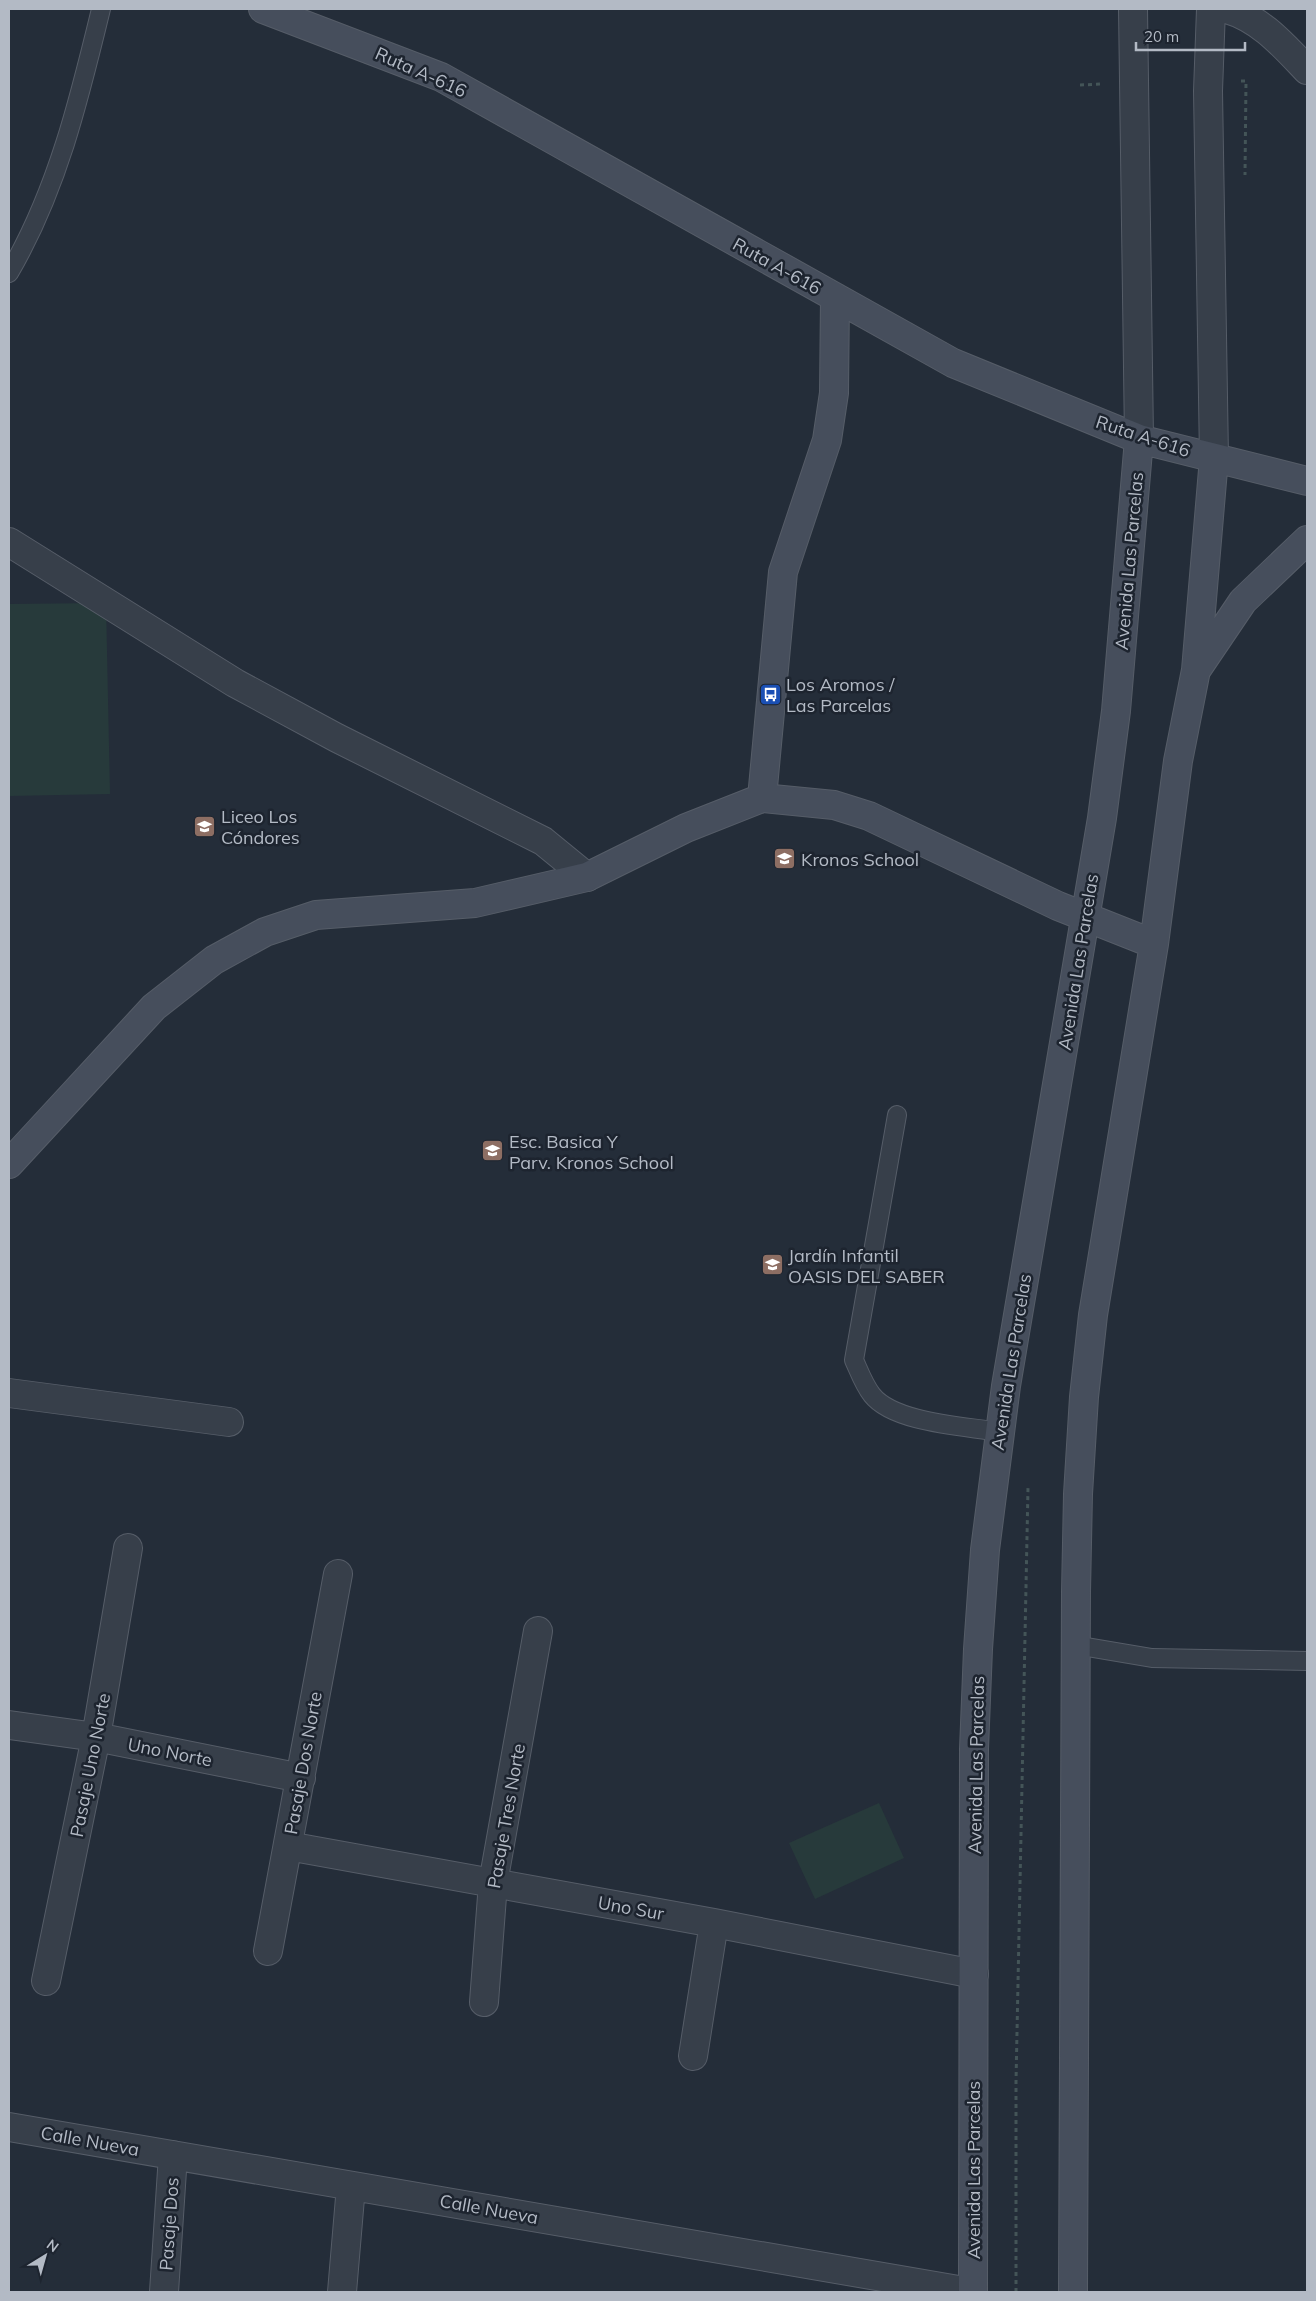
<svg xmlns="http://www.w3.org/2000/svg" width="1316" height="2301" font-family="Mulish,sans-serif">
<rect width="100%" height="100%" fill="#242d39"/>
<path fill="#273a3b" d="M106 603 110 794 9 796V604Z
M879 1803 904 1858 815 1899 789 1843Z"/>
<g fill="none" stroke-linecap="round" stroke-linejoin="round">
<defs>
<path id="lane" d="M9 273C57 191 79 100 101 9
M897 1115 854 1360C859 1371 864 1385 872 1395 894 1423 965 1426 999 1432
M1075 1645 1152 1658 1307 1661"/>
<path id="street" d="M1133 9 1139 439
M1211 9 1208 91 1214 458
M1227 9C1261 19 1283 45 1307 70
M9 542 235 683 337 738 543 841 587 877
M9 1393 229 1422
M9 1725 96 1737 301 1778
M288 1846 714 1923 974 1974
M268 1951 338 1574
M46 1981 96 1737 128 1548
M484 2002 493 1883 538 1631
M693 2056 714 1923
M9 2127 970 2292
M164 2292 173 2155
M342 2292 351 2186"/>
<path id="secondary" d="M263 9 441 77 953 363 1139 439 1307 481
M1197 669 1243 601 1307 540
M762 798 783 572 827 440 834 393 835 298
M9 1164 154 1007 214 960 265 932 316 915 475 903 587 877 686 828 762 798 834 805 869 816 1058 906 1154 944
M973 2292 974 1749 978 1649 985 1550 1006 1386 1102 818 1116 711 1139 439
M1073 2292 1076 1592 1078 1494 1084 1397 1093 1315 1154 944 1178 761 1196 670 1214 458"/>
</defs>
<use href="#lane" stroke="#565d68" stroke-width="20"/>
<use href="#street" stroke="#565d68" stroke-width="30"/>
<use href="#secondary" stroke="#565d68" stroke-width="30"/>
<path stroke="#445558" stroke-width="3" stroke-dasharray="4 4" stroke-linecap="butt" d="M1241 81H1246L1245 175
M1080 85 1102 84
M1016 2292V2082L1028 1488"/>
<use href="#lane" stroke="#373f4a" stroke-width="18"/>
<use href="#street" stroke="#373f4a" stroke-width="28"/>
<use href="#secondary" stroke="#464e5c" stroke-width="28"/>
</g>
<defs>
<symbol id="bus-square" viewBox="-11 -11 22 22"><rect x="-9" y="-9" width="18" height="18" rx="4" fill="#1a4fb4" stroke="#1d242f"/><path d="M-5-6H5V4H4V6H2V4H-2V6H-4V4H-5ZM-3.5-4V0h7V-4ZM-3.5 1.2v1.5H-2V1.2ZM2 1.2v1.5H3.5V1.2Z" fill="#fff"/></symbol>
<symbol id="school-square" viewBox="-11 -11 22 22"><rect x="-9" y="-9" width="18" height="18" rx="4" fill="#8d6e63" stroke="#1d242f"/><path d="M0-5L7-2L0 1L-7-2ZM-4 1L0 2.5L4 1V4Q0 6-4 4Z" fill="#fff"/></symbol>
</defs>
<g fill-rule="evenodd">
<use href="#bus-square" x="758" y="682" width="25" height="25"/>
<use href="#school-square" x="192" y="814" width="25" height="25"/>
<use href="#school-square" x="772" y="846" width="25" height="25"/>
<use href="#school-square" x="480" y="1138" width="25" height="25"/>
<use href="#school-square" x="760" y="1252" width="25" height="25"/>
</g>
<g text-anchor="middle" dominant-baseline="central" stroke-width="5" stroke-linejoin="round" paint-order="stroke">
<g font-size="18" fill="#b3bac5" stroke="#1d242f">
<text transform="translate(421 72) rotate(24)">Ruta A-616</text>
<text transform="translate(777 266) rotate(29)">Ruta A-616</text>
<text transform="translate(1143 436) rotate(18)">Ruta A-616</text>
<text transform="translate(1129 561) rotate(-85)">Avenida Las Parcelas</text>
<text transform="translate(1078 962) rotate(-81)">Avenida Las Parcelas</text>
<text transform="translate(1011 1362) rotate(-81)">Avenida Las Parcelas</text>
<text transform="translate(170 1752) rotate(11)">Uno Norte</text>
<text transform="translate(303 1763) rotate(-80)">Pasaje Dos Norte</text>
<text transform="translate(90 1765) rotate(-79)">Pasaje Uno Norte</text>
<text transform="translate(976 1765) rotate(-89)">Avenida Las Parcelas</text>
<text transform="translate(506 1816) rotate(-80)">Pasaje Tres Norte</text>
<text transform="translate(631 1908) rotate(10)">Uno Sur</text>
<text transform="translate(90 2141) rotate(10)">Calle Nueva</text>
<text transform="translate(973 2170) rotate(-90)">Avenida Las Parcelas</text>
<text transform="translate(489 2209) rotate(10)">Calle Nueva</text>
<text transform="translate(169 2224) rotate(-86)">Pasaje Dos</text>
</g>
<g font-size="18" fill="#b3bac5" stroke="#1d242f" text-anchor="start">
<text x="786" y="684">Los Aromos /<tspan x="786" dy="21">Las Parcelas</tspan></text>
<text x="221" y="816">Liceo Los<tspan x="221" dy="21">Cóndores</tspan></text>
<text x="801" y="859">Kronos School</text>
<text x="509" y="1141">Esc. Basica Y<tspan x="509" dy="21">Parv. Kronos School</tspan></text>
<text x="788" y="1255">Jardín Infantil<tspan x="788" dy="21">OASIS DEL SABER</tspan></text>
</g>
</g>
<rect width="1316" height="2301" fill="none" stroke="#b3bac5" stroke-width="20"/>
<g transform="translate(45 2256) rotate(37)" stroke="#1d242f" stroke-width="4" paint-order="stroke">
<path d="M0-4L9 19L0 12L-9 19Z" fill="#b3bac5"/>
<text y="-8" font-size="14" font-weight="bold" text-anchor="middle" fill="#b3bac5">N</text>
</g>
<path d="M1136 42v8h109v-8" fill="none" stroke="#b3bac5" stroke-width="2.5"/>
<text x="1144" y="42" font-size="15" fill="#b3bac5" stroke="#1d242f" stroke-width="4" paint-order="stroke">20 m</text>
</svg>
